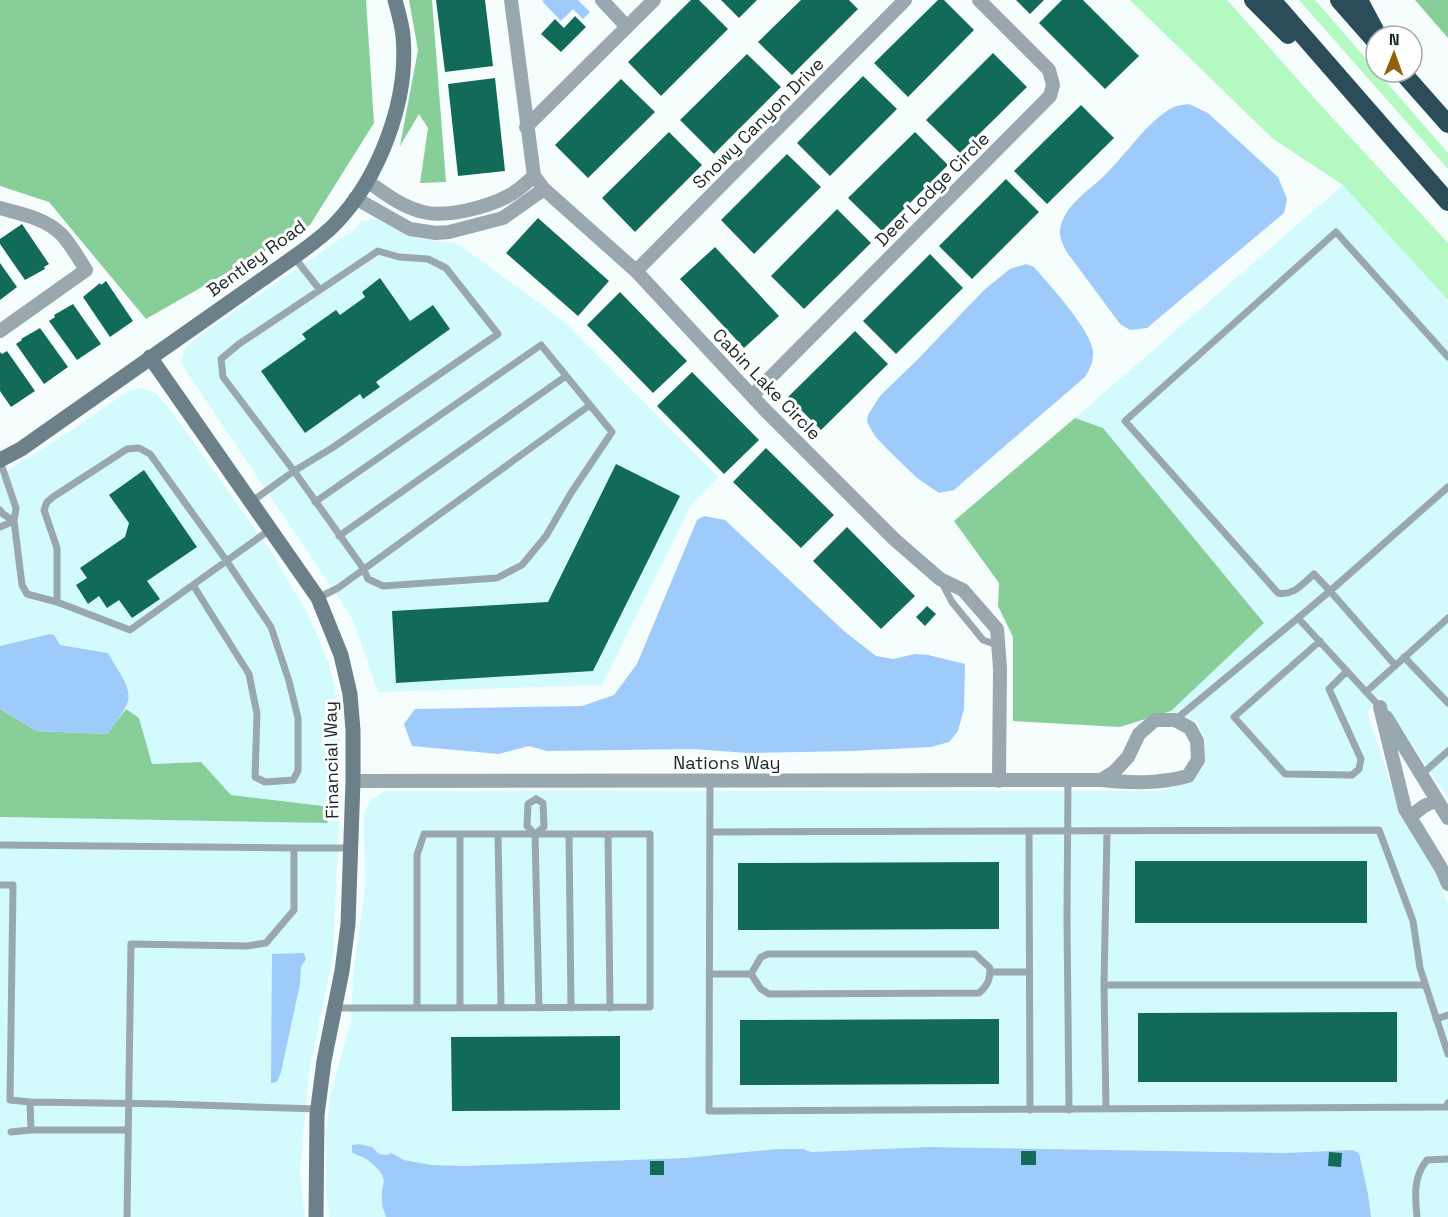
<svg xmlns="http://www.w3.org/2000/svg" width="1448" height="1217" font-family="'Space Grotesk',sans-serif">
<rect width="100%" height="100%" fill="#f5fdfd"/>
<path fill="#d3fbfe" d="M1343 185 1448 300V798L1380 696 1367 712 1401 816 1432 865 1448 904V1217H1371L1368 1194 1359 1153 1352 1150 1285 1153 929 1147 811 1152 803 1149H777L685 1158 465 1166 431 1165 404 1160 397 1156 379 1154 372 1147 356 1156 366 1158 384 1175 385 1182 382 1203 386 1217H329L326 1191V1132L330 1096 351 1022 353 975 365 888 364 814 369 802 385 791H1161L1190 782 1203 768 1205 740 1197 721 1171 711 1264 623 1103 428 1075 418Z
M375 219 385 222 417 238 458 244 565 322 718 477 691 505 602 685 378 692 353 620 181 363 185 349 196 338 355 229 361 221Z
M141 388 156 393 175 416 270 550 308 614 326 656 335 687 340 731 339 823 333 954 309 1073 300 1171 305 1217H0V817L328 823 323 806 231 795 201 762 152 764 139 718 126 709 129 691 108 653 60 645 54 636 50 634 0 646V475L66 434 128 391Z"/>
<path fill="#b4f8c2" d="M1130 0H1227L1325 110 1448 243V300L1343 185 1272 138Z
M1299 0H1315L1448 153V169Z"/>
<path fill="#88ce98" d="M0 0H366L374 123 310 225 146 319 49 202 0 186Z
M409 0H432L446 182 420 183 428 128 419 114 400 146 418 50Z
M1415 0H1448V38Z
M1075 418 1103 428 1264 623 1171 711 1120 727 1013 721V637L998 606 999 583 954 521Z
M0 709 37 731 107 734 126 709 139 718 152 764 201 762 231 795 323 806 328 823 0 817Z"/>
<path fill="#9fcbfb" d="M544 0H578L590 12 583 19 573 9 561 21 542 1Z
M1189 104 1208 113 1278 177 1287 199 1284 213 1147 328 1130 330 1120 324 1066 251C1062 242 1058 235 1061 225 1067 204 1088 191 1103 177 1125 156 1142 128 1167 111 1174 106 1180 105 1189 104Z
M1026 264 1034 267C1050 286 1089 327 1093 351 1094 361 1090 369 1085 377L962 483 954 490 939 493 917 478 887 449 875 436 867 422 868 415 880 396 919 358 984 290 1010 269Z
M704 516 725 520 844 631 876 656 893 659 915 654 928 655 965 664 964 709 958 731 949 742 931 747 851 751 747 753 693 749 547 751 529 746 498 754 412 746 404 724 415 709 582 706 614 695 637 664 697 520Z
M50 634 54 635 60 645 108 653C132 695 139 693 107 734L37 731 0 709V646Z
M304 953 306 959 301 967 300 984 281 1072 277 1082 271 1083 272 954Z
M359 1144 372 1147 379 1154 387 1155 391 1153 404 1160 431 1165 465 1166 685 1158 777 1149H803L811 1152 929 1147 1285 1153 1352 1150 1359 1153 1368 1194 1371 1217H386C385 1213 382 1207 382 1203 380 1179 393 1181 369 1161 364 1156 358 1157 352 1152V1145Z"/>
<path fill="#126a59" d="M436 0H485L493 66 445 72Z
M691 0H699L728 29 661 96 628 62Z
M721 0H757L739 18Z
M801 0H849L858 9 792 75 758 42Z
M938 0H944L974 30 908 97 874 63Z
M1016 0H1044L1030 14Z
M1062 0H1083L1139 56 1105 89 1039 23Z
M575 16 586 27 561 52 541 34 555 19 564 28Z
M993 53 1027 87 960 153 926 120Z
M747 54 781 87 714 154 680 120Z
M863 76 897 109 830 176 797 143Z
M495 78 505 171 458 176 448 84Z
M621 79 655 112 588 178 555 145Z
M1081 105 1114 138 1047 204 1014 171Z
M669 132 702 165 635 232 602 198Z
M915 132 948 165 882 231 848 198Z
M787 154 821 187 754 254 721 220Z
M1006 179 1039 212 972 279 939 246Z
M837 209 871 243 804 309 771 276Z
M538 218 609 281 578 316 506 253Z
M22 224 49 264 44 267 45 269 25 280 0 244V239Z
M715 247 779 316 744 348 680 279Z
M930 254 963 288 896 354 863 321Z
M0 263 17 287 0 300Z
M380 278 410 321 433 305 450 329 376 382 380 387 363 399 360 394 305 433 261 371 306 339 302 334 336 310 340 315 365 297 362 292Z
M106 281 133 321 110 337 83 297 100 283 101 285Z
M620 292 687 361 653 393 587 325Z
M73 304 101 344 77 360 49 321 55 317 54 315Z
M40 328 68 367 44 384 16 344 22 340 21 339Z
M855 331 888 364 821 430 788 397Z
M7 351 35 391 11 407 0 391V352L2 354Z
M692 372 759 440 724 474 657 406Z
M766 448 834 515 801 548 733 482Z
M616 464 680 496 593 671 396 683 392 611 548 602Z
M144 470 197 547 147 581 160 599 132 618 119 600 107 608 99 596 88 604 76 585 87 578 80 568 125 537 129 523 109 495Z
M847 527 915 596 881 629 813 561Z
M927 606 936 614 925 626 916 617Z
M1135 861H1367V923H1135Z
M999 862V929L738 930V863Z
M1397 1012V1082H1138V1013Z
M999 1019V1084L740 1085V1020Z
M620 1036V1110L452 1111 451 1037Z
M1021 1151H1036V1165H1021Z
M1329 1152 1342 1153 1341 1167 1328 1166Z
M650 1161H664V1175H650Z"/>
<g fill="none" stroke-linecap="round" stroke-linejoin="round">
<path stroke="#99a8ae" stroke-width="7" d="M294 257 320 290
M1448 357 1336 232 1125 421 1278 593C1294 596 1302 584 1314 574L1330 591 1448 487
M0 461 16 508 14 521 3 514 0 510
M251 502 294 471 223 377 221 359 239 344 378 251 399 257 428 259 446 268 498 334 332 448 294 471 363 568 368 579 383 586 497 578 522 565 546 536 571 493 612 432 541 345 315 502
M0 527 14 521 22 585 27 594 57 602
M339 536 566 376
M941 581 952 602 983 640 997 645
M193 585 249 674 257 714 255 777 265 782 293 780 298 771V718L289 681 271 627 226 560 150 454 139 448 127 449 53 497 47 502 44 510 57 548V602L130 630 271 529
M318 598 338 588 590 405
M1298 618 1330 591 1395 665
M1320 641 1234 717 1285 774 1352 775 1359 769 1361 759 1329 689 1347 671
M1404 657 1448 703
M1366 692 1448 618
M1175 720 1298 618 1380 707
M1421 775 1448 751
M710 780 709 1111 1446 1107 1448 1103
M1068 780 1067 917 1069 1110
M536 799 528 804 527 826 535 834 539 1008
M1029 831 1030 1110
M710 832 1379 830 1413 921 1420 968 1448 1054
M460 834V1008
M498 834 501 1007
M535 834 544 827 543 803 536 799
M569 834 571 1008
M608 834 610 1008
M0 845 294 848V910L266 943 247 946 131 944 127 1217
M294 848H351
M0 885H13L10 1100 30 1102 31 1130
M990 972H1029
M710 974H751L761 957 768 954H975L990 968C990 980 988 985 979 993L769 994 761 989 751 974
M1104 985 1107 831
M334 1008C439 1008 545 1008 650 1007V834H424L417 855V1008
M1436 1019 1448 1015
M30 1102 167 1104 318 1109
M1106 1109 1104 985H1425
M11 1132 31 1130H128
M1417 1217C1415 1196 1413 1177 1427 1160L1448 1159"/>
<path stroke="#99a8ae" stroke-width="14" d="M511 0 534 176 544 189 636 271 765 410 894 539 940 579 963 590 997 629 1000 668 999 781
M602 0 627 27
M526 127 654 0
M367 181C384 193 402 207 423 212 446 218 488 207 508 196 518 191 526 183 534 176
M355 198 410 229 436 233 449 232 503 218 544 189
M0 208C21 214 45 218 61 234 71 244 78 258 86 270L0 331
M636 271 905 0
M752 396 1050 96 1053 85 1049 70 979 0
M1380 707 1405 809 1441 868 1448 884
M1386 717 1448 818
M353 781 1101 780C1131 783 1159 784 1188 776L1198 760 1197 741 1190 728 1175 720H1155L1139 734 1128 757 1114 772 1101 780
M1410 817 1424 806 1437 800"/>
<path stroke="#6b8089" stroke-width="15" d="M150 357 318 598 341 655 350 694 353 730V781L348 924 342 971 324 1061 317 1115 316 1217
M0 460 21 449 294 257C308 247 322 237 334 225 379 179 409 101 403 36 402 24 398 12 395 0"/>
<path stroke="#2d4c59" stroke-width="18" d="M1253 0 1288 35
M1272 0 1448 202
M1339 0 1376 42
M1359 0 1376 32
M1402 72 1448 124"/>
</g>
<g text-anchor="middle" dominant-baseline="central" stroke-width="6" stroke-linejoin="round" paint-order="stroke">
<g font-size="18" fill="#182828" stroke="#fff">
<text transform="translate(758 123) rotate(-45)">Snowy Canyon Drive</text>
<text transform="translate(932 189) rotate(-45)">Deer Lodge Circle</text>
<text transform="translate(256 258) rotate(-36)">Bentley Road</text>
<text transform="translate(767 384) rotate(46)">Cabin Lake Circle</text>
<text transform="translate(331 760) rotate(-91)">Financial Way</text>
<text x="727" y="762">Nations Way</text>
</g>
</g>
<g transform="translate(1394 54) rotate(1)"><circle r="28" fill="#ffffff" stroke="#a3a9a9" stroke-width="1.5"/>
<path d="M0-4.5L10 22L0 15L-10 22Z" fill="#90610b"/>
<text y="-9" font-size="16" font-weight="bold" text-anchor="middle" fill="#182828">N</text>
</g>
</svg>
